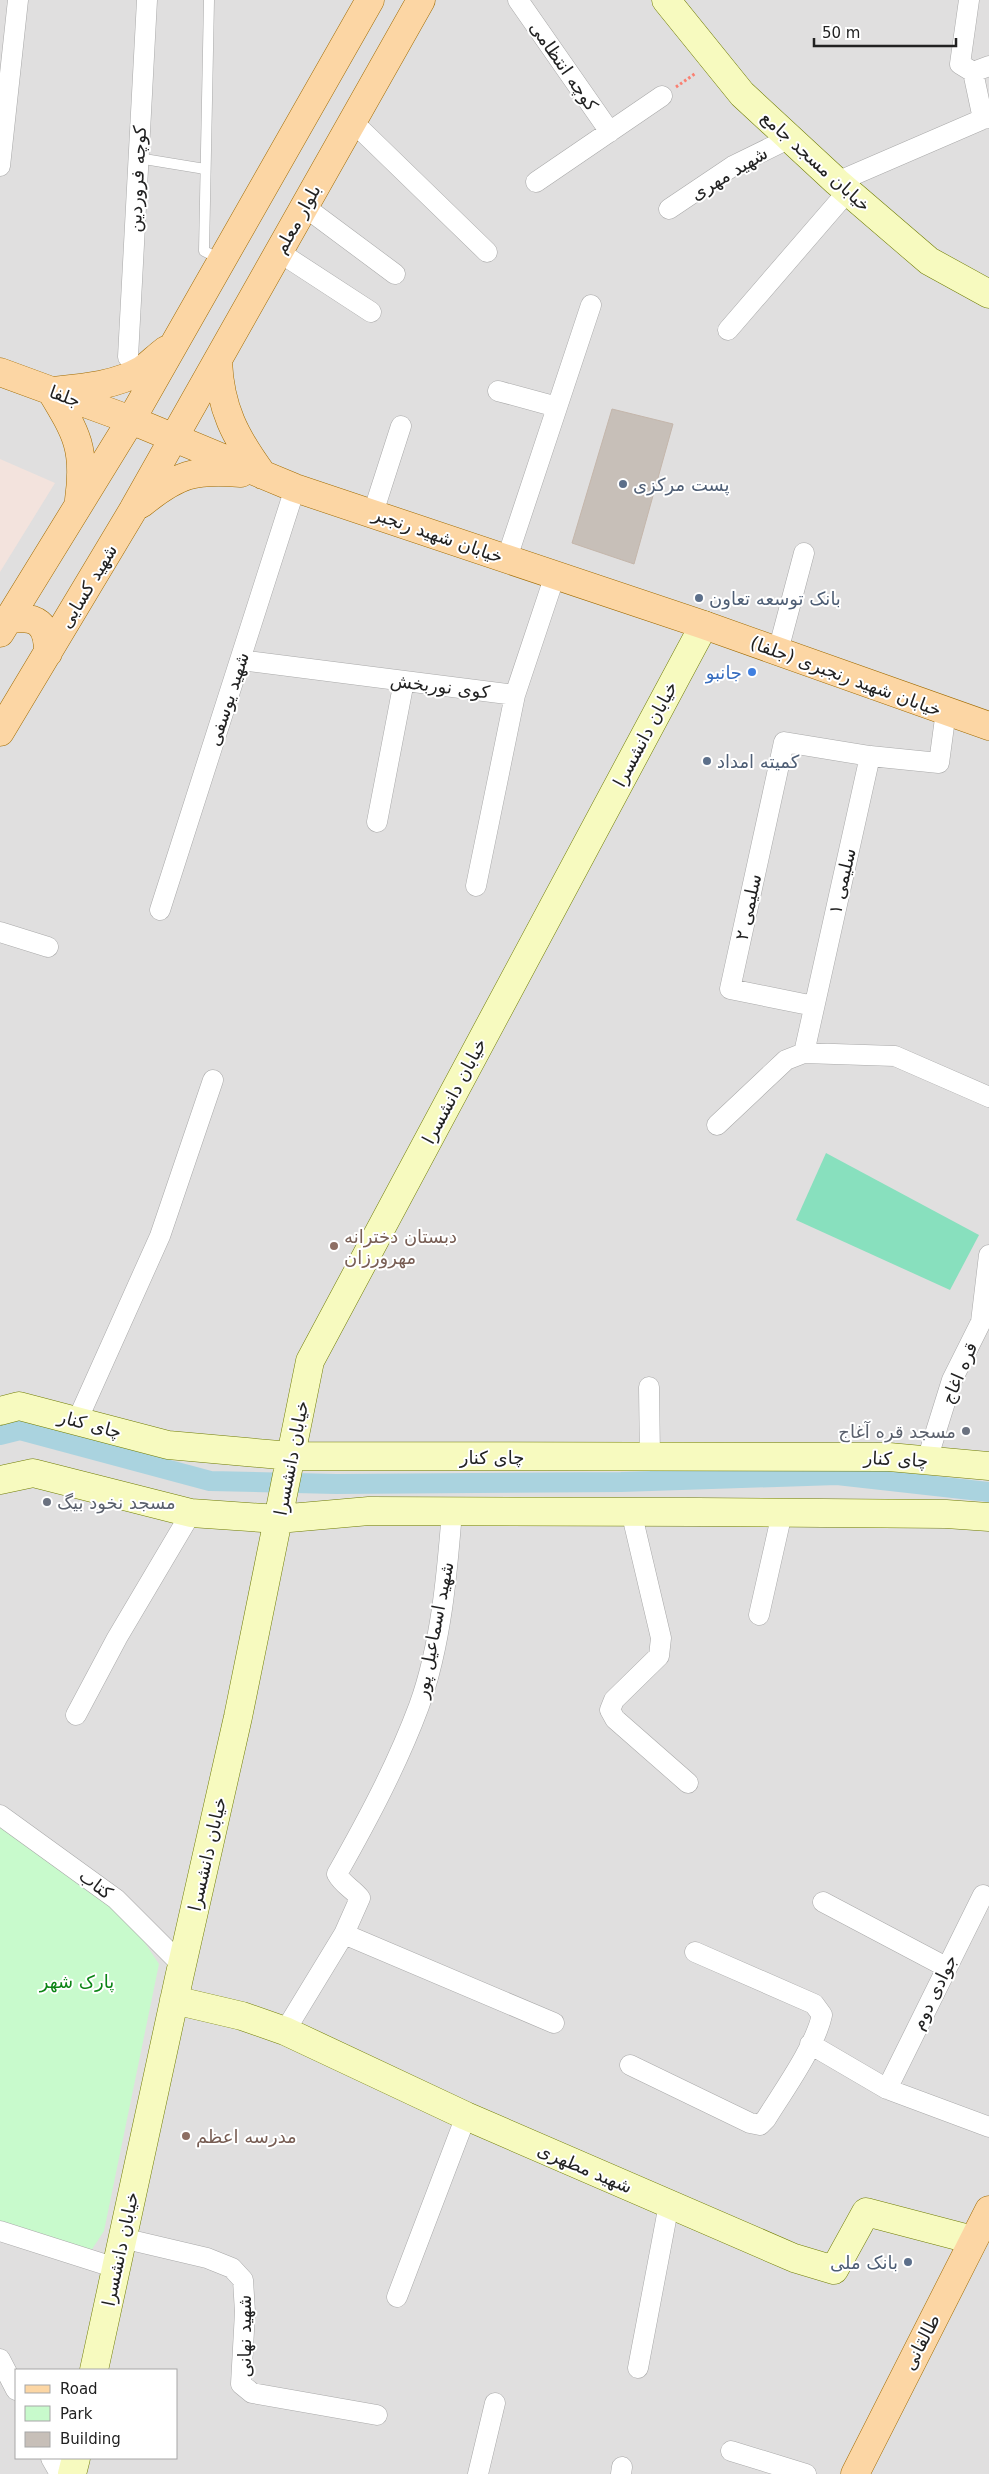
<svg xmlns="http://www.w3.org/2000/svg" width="989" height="2474" font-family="'DejaVu Sans',Vazirmatn,sans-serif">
<rect width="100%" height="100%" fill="#f2efe9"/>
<path fill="#e0dfdf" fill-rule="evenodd" d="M0 0H989V2474H0ZM16 2370H176V2458H16Z"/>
<path fill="#f3e3dd" d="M0 459 55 483 0 572Z"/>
<path fill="#c8facc" d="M0 1816 116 1899 159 1964 104 2231 89 2254 0 2222Z"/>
<path fill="#88e0be" d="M826 1153 979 1235 950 1290 796 1220Z"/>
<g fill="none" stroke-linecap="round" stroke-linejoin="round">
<path stroke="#aad3df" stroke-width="20" d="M0 1435 20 1430 210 1481 336 1484 621 1482 837 1475 989 1492"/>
</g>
<path fill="#c7bfb8" stroke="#c4b6ab" d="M612 409 673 424 634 564 572 543Z"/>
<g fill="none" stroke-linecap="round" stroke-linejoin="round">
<defs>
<path id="lane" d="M209 0 204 251 220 259
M138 158 205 169"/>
<path id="street" d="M518 0 610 132
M969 0 960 64 973 72
M989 66 973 72 983 119 989 118
M352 121 487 252
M0 166 18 0
M536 182 662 96
M837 182 983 119
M305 207 395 274
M669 209 733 166 790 138
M279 252 371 312
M728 330 848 191
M128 357 147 0
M498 391 557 407
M373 513 401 426
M507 558 591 305
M778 651 804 553
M240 660 515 695 555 575
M377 822 404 681
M476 886 515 695
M160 910 295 488
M0 932 48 947
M814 1006 730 989 784 742 870 756 939 763 946 711
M804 1053 870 756
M717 1125 786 1060 804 1053 895 1056 989 1097
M649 1387 650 1458
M77 1421 160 1236 213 1080
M927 1460 952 1380 981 1322 989 1255
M631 1511 661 1638 659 1656 614 1700 610 1710 615 1719 688 1783
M759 1615 782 1513
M76 1715 117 1638 191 1513
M0 1815 116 1899 182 1965
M823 1902 946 1967
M344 1934 554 2023
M285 2031 344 1934 360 1898C352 1888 343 1885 337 1874 368 1819 397 1765 419 1706 441 1645 447 1575 452 1511
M810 2044 887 2089 989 2127
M630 2065 750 2123 760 2125 766 2119C784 2090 815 2047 822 2015L814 2004 695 1952
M887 2089 983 1895
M0 2231 116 2268
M122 2238 207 2258 232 2268 243 2280 245 2312 241 2384 252 2393 377 2415
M397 2297 466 2116
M0 2359 16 2390
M638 2368 669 2204
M731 2451 806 2474
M51 2458 60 2474
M478 2474 495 2403
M621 2474 622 2467"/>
<path id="secondary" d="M666 0 742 94 837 182 929 261 989 294
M0 1411 19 1406 168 1445 291 1456 889 1457 989 1466
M0 1480 33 1473 191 1513 278 1519 369 1511 697 1512 946 1514 989 1517
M174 2000 242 2016 285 2031 466 2116 794 2258 834 2270 866 2212 973 2240
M94 2370 179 1978 238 1717 310 1361 704 625
M72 2474 76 2458"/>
<path id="primary" d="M218 361C220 408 235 437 263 475
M0 372 131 420 295 488 704 625 989 726
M79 500C86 449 77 434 51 391 82 388 114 386 142 370 150 364 158 356 166 350
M141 504C178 474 194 469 241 473
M8 620C37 614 48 624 48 653
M0 633 131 420 370 0
M0 732 133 510 421 0
M855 2474 989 2210"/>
</defs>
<use href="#lane" stroke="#a9a9a9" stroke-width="11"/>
<use href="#street" stroke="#a9a9a9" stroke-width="21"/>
<use href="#secondary" stroke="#707d05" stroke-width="29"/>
<use href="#primary" stroke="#a06b00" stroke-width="29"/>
<path stroke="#fa8072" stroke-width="3" stroke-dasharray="2.5 2.5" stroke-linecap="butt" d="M676 87 696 73"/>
<use href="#lane" stroke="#fff" stroke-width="10"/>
<use href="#street" stroke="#fff" stroke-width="20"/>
<use href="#secondary" stroke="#f7fabf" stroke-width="28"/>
<use href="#primary" stroke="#fcd6a4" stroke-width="28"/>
</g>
<g fill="#5c6f8a" stroke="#fff" stroke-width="2">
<circle cx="623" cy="484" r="5"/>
<circle cx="699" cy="598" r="5"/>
<circle cx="707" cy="761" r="5"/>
<circle cx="908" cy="2262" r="5"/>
</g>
<circle fill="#3f7fe0" stroke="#fff" stroke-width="2" cx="752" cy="672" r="5"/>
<g fill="#8d6e63" stroke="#fff" stroke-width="2">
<circle cx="334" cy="1246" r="5"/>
<circle cx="186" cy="2136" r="5"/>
</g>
<g fill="#6b7280" stroke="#fff" stroke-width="2">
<circle cx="966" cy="1431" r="5"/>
<circle cx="47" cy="1502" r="5"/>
</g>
<g text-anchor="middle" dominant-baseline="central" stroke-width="4" stroke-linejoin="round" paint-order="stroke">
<g font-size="18" fill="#222" stroke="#fff">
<text transform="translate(564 66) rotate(55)">کوچه انتظامی</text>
<text transform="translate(816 161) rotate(42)">خیابان مسجد جامع</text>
<text transform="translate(729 173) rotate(-31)">شهید مهری</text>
<text transform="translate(137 179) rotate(-87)">کوچه فروردین</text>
<text transform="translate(297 219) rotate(-61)">بلوار معلم</text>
<text transform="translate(65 396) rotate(20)">جلفا</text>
<text transform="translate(438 535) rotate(19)">خیابان شهید رنجبر</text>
<text transform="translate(88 586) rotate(-59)">شهید کسایی</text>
<text transform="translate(846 676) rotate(20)">خیابان شهید رنجبری (جلفا)</text>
<text transform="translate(440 686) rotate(7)">کوی نوربخش</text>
<text transform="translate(228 699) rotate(-72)">شهید یوسفی</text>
<text transform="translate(645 734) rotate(-62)">خیابان دانشسرا</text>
<text transform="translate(842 881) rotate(-77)">سلیمی ۱</text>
<text transform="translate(748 907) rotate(-78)">سلیمی ۲</text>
<text transform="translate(454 1091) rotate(-62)">خیابان دانشسرا</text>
<text transform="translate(959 1373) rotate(-67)">قره اغاج</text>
<text transform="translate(90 1424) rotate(15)">چای کنار</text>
<text x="492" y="1457">چای کنار</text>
<text transform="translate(291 1458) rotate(-79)">خیابان دانشسرا</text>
<text transform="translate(896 1459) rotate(3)">چای کنار</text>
<text transform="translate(434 1630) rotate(-79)">شهید اسماعیل پور</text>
<text transform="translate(207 1854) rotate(-77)">خیابان دانشسرا</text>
<text transform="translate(96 1884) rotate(37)">کتاب</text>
<text transform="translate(934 1992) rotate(-64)">جوادی دوم</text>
<text transform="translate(585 2168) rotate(23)">شهید مطهری</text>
<text transform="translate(120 2249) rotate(-78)">خیابان دانشسرا</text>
<text transform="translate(244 2336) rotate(-90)">شهید نهانی</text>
<text transform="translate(921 2342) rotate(-63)">طالقانی</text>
</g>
<g font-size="18" fill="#4e5e75" stroke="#fff" text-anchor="start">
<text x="633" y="484">پست مرکزی</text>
<text x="709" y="598">بانک توسعه تعاون</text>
<text x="717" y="761">کمیته امداد</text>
<text x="898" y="2262" text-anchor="end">بانک ملی</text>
</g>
<g font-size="18" fill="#366cbe" stroke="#fff" text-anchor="end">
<text x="742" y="672">جانبو</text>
</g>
<g font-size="18" fill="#785e54" stroke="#fff" text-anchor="start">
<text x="344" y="1236">دبستان دخترانه<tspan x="344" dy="21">مهرورزان</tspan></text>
<text x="196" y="2136">مدرسه اعظم</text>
</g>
<g font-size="18" fill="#5b616d" stroke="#fff" text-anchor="end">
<text x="956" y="1431">مسجد قره آغاج</text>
<text x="57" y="1502" text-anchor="start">مسجد نخود‌ بیگ</text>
</g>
<g font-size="18" fill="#0c8416" stroke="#fff">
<text x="77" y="1981">پارک شهر</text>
</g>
</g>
<rect x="15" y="2369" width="162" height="90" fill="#ffffff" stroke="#a7a7a7"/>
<rect x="25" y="2385" width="25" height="8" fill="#fcd6a4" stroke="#a7a7a7"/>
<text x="60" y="2394" font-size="15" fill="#222222">Road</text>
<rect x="25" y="2406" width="25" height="15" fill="#c8facc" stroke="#a7a7a7"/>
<text x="60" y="2419" font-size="15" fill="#222222">Park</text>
<rect x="25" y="2432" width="25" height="15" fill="#c7bfb8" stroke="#a7a7a7"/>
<text x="60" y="2444" font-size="15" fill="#222222">Building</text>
<path d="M814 38v8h142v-8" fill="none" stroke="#222222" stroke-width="2.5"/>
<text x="822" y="38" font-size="15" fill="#222222" stroke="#ffffff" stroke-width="4" paint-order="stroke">50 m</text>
</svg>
